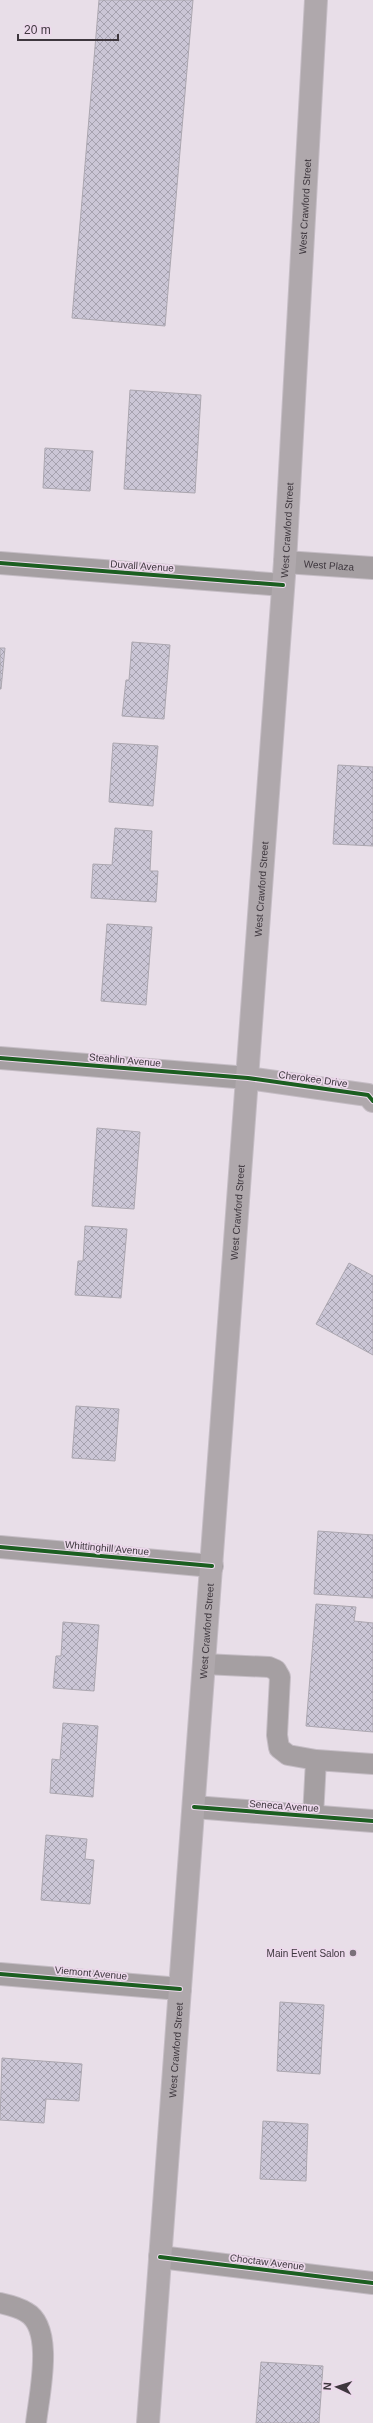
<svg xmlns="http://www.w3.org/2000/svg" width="373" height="2423" font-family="Arial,sans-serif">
<defs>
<pattern id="building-cross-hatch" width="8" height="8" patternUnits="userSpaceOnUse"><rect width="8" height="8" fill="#cbc6d6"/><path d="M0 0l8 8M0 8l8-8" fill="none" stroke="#a6a2af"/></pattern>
</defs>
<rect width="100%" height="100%" fill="#e8dee8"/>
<path fill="url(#building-cross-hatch)" stroke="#aca7b0" d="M99 0H193L165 326 72 318Z
M130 390 201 395 195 493 124 489Z
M45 448 93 451 90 491 43 488Z
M132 642 170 645 164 719 122 716 126 680H129Z
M0 648H5L1 689H0Z
M113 743 158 746 153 806 109 802Z
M338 765 373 767V846L333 844Z
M115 828 152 831 150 871H158L156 902 91 898 93 864 112 865Z
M107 924 152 927 146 1005 101 1001Z
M97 1128 140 1132 134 1209 92 1206Z
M85 1226 127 1229 121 1298 75 1295 78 1261H83Z
M349 1263 373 1276V1355L316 1324Z
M76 1406 119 1409 115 1461 72 1458Z
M318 1531 373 1535V1598L314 1594Z
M316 1604 356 1607 354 1621 373 1623V1732L306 1726Z
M63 1622 99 1625 94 1691 53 1688 56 1656H61Z
M63 1723 98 1726 93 1797 50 1793 52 1759 60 1760Z
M46 1835 87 1839 85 1859 94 1860 90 1904 41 1900Z
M280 2002 324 2005 320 2074 277 2071Z
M2 2058 82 2064 79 2101 46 2099 44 2123 0 2120Z
M263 2121 308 2124 306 2181 260 2179Z
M261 2362 323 2366 319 2423H256Z"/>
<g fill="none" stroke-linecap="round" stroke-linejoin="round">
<defs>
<path id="lane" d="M204 1664 269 1667 276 1670 280 1677 277 1735 279 1748 288 1755 316 1760
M313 1817 316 1760 373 1764
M0 2303C9 2305 18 2307 26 2312 55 2328 39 2395 36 2423"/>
<g id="street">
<path id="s1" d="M285 562 373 568"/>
<path d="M0 563 283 585"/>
<path d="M0 1058 248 1078"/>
<path d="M0 1547 212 1566"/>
<path d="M194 1807 373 1821"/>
<path d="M0 1974 180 1989"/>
<path d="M160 2257 373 2283"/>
</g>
<g id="secondary">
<path d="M248 1078 368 1095 373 1101"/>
<path id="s2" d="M148 2423 285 562 316 0"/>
</g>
</defs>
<use href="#lane" stroke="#c5bdc5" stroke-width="22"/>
<use href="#street" stroke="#c5bdc5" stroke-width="24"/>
<use href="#secondary" stroke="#c5bdc5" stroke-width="24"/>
<use href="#lane" stroke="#a59fa2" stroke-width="20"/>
<use href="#street" stroke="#a59fa2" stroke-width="22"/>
<use href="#secondary" stroke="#afa8ac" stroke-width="22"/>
<defs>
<path id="cycleway" d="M0 563 283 585
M0 1058 248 1078 368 1095 373 1101
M0 1547 212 1566
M194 1807 373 1821
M0 1974 180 1989
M160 2257 373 2283"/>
</defs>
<use href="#cycleway" stroke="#edd9ec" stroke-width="6"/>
<use href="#cycleway" stroke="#1b5e20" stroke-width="4"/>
</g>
<circle fill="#7a717a" stroke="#edd9ec" stroke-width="1.5" cx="353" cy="1953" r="4"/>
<g text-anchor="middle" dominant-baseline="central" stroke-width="3.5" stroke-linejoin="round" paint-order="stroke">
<g font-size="10" fill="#3e373e" stroke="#edd9ec">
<text stroke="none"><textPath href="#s2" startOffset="2222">West Crawford Street</textPath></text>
<text stroke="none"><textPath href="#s2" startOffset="1898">West Crawford Street</textPath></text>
<text stroke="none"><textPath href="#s1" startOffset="44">West Plaza</textPath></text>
<text transform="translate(142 566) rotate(4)">Duvall Avenue</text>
<text stroke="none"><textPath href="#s2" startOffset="1538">West Crawford Street</textPath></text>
<text transform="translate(125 1060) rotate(5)">Steahlin Avenue</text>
<text transform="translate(313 1079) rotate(8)">Cherokee Drive</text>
<text stroke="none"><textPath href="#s2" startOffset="1214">West Crawford Street</textPath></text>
<text transform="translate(107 1548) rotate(5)">Whittinghill Avenue</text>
<text stroke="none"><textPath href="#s2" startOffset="794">West Crawford Street</textPath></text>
<text transform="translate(284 1806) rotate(4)">Seneca Avenue</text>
<text transform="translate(91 1973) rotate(5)">Viemont Avenue</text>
<text stroke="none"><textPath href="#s2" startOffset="374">West Crawford Street</textPath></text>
<text transform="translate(267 2262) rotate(7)">Choctaw Avenue</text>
</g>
<g font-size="10" fill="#3e373e" stroke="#edd9ec" text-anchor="end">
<text x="345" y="1953">Main Event Salon</text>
</g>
</g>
<g transform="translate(337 2387) rotate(274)" stroke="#edd9ec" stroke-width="3" paint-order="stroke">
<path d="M0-3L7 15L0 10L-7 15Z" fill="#3e373e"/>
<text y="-6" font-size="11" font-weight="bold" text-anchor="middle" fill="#3e373e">N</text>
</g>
<path d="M18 34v6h100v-6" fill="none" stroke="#3e373e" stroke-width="2"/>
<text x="24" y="34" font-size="12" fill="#3e373e" stroke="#edd9ec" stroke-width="3" paint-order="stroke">20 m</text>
</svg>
